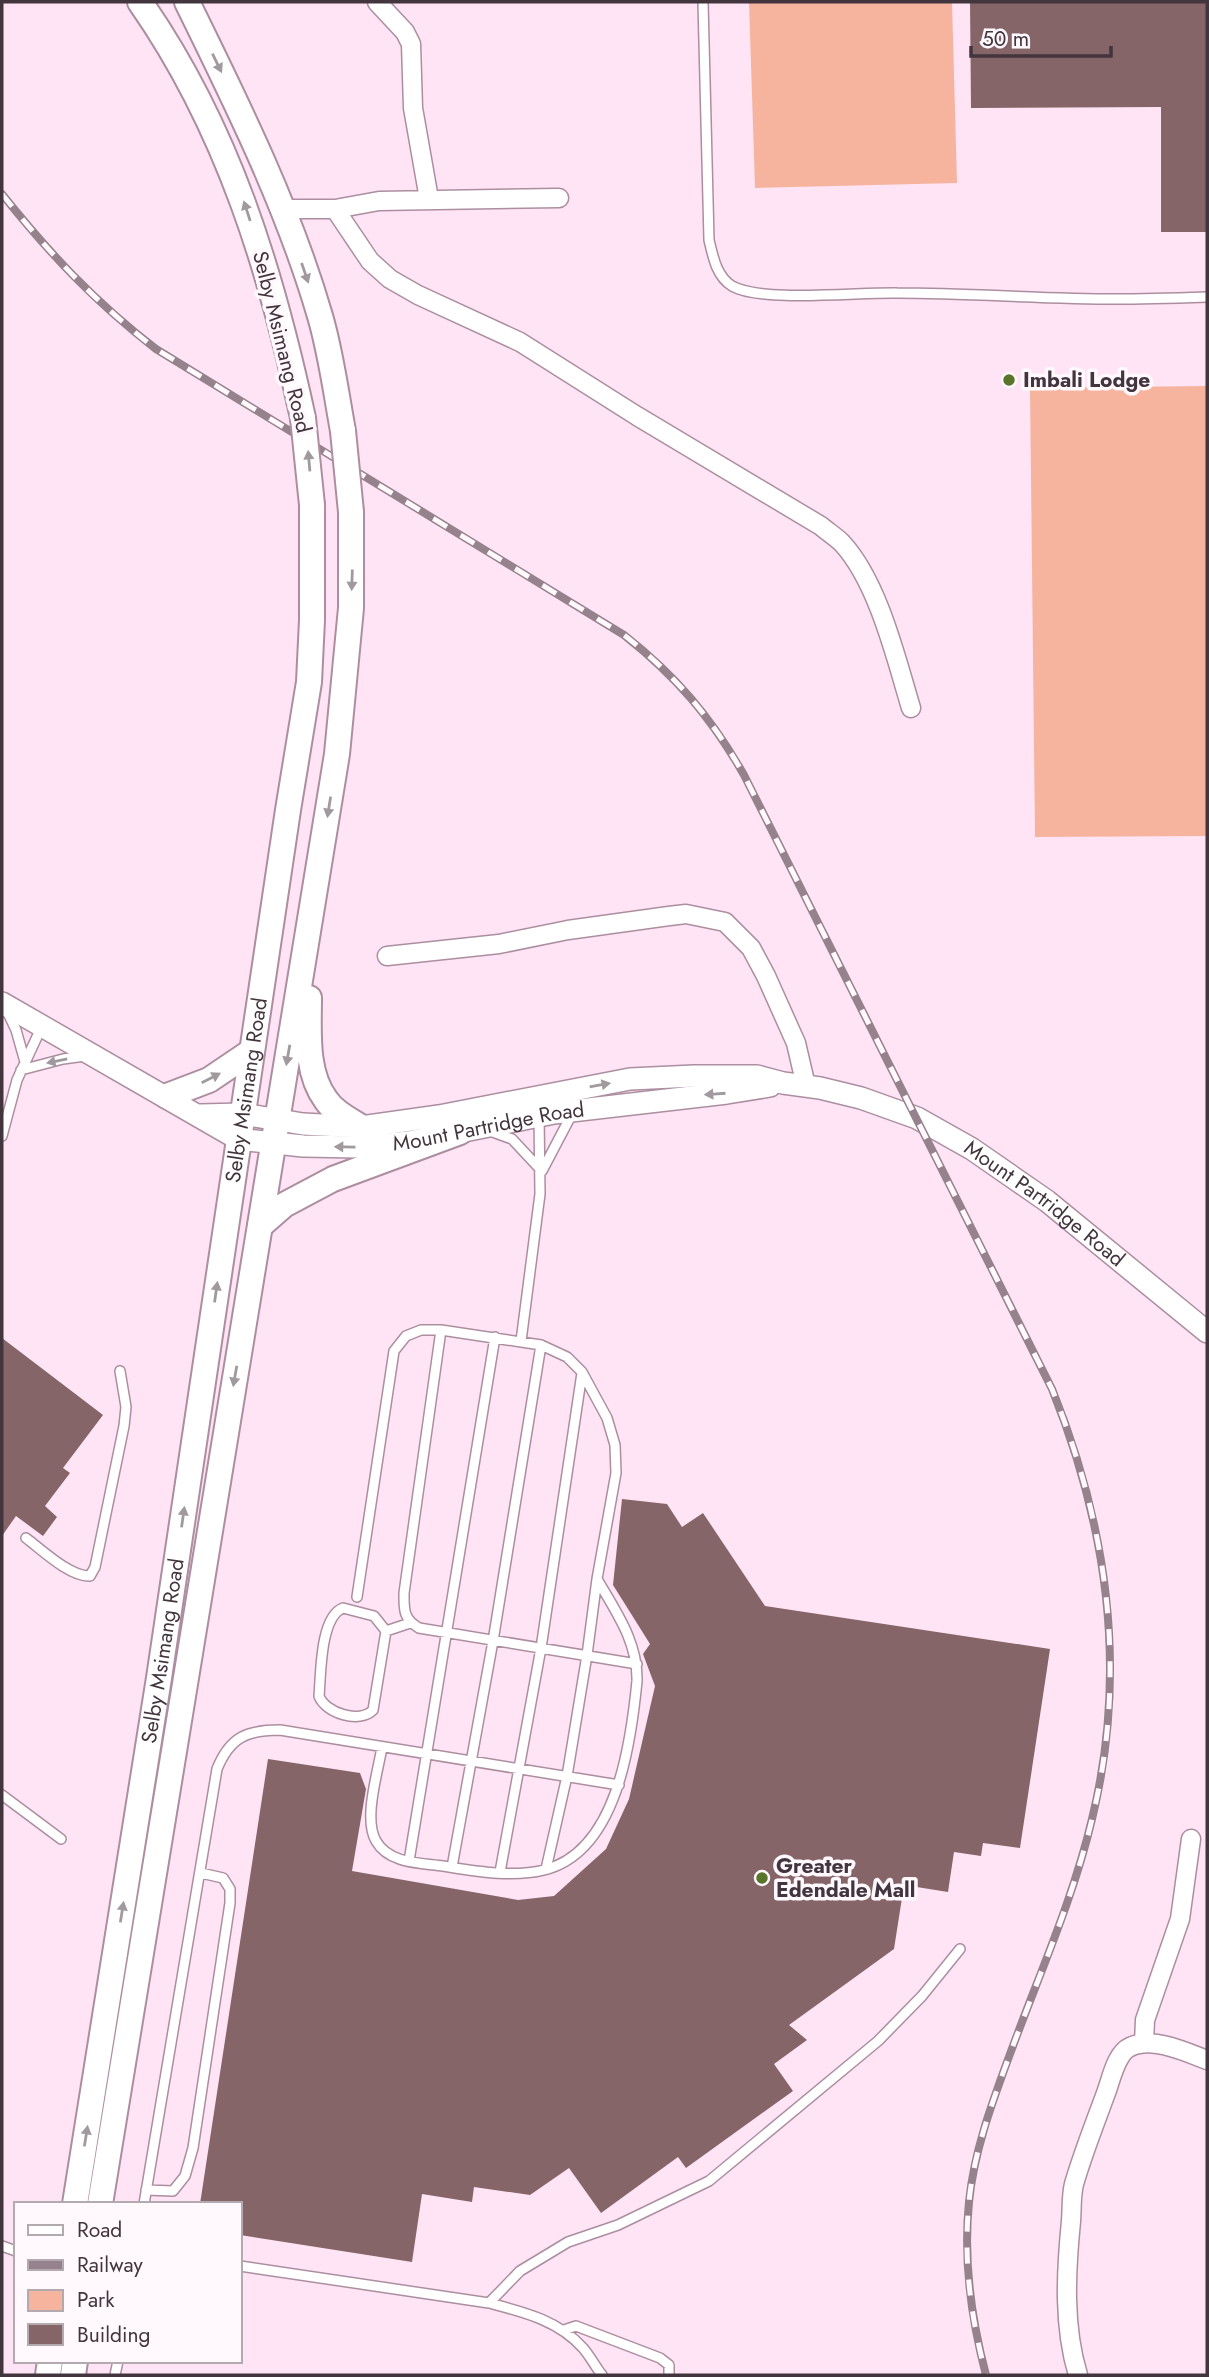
<svg xmlns="http://www.w3.org/2000/svg" width="1209" height="2377" font-family="Jost,sans-serif">
<rect width="100%" height="100%" fill="#fee4f4"/>
<path fill="#f6b49e" d="M749 2H952L957 183 755 188Z
M1207 386V836L1035 837 1030 388Z"/>
<path fill="#866569" d="M970 2H1207V232H1161V107L971 108Z
M2 1338 103 1415 63 1468 70 1473 45 1506 57 1517 43 1536 16 1516 2 1536Z
M622 1499 667 1504 682 1527 703 1513 765 1606 1050 1649 1020 1848 983 1843 981 1856 954 1852 948 1892 904 1885 894 1949 789 2025 807 2040 774 2064 793 2091 686 2168 678 2157 601 2213 569 2168 530 2195 474 2187 472 2202 422 2194 412 2262 240 2235V2204H200L268 1759 360 1773 366 1789 352 1871 518 1900 554 1896 606 1849 629 1799 655 1686 643 1654 650 1644 613 1585Z"/>
<g fill="none" stroke-linecap="round" stroke-linejoin="round">
<defs>
<path id="service" d="M703 2 709 240C713 256 716 276 732 286 762 303 859 292 897 293 970 293 1043 299 1116 299 1147 299 1177 298 1207 297
M7 1011 16 1030 25 1062
M21 1070 63 1059 85 1056
M490 1131 512 1139 540 1169
M2 1136 17 1080 42 1026
M542 1171 573 1112
M441 1330 404 1593C404 1609 403 1619 419 1628L637 1664
M521 1341 540 1194 539 1115
M26 1538C42 1550 70 1577 90 1576L95 1567 124 1426 126 1407 120 1371
M357 1597 394 1351 406 1336 421 1330H441L541 1345 567 1357 582 1372 607 1418 615 1445 616 1473 597 1579 587 1655 567 1776 546 1869
M343 1608 374 1616 386 1631 373 1710C360 1724 325 1713 319 1696 321 1674 320 1617 343 1608Z
M386 1631 410 1623
M382 1747C378 1772 363 1819 376 1841 389 1864 421 1863 443 1866 475 1871 512 1878 544 1870 617 1852 631 1743 637 1681 638 1642 616 1612 597 1579
M2 1795 61 1839
M409 1861 495 1337
M452 1867 493 1641 541 1345
M500 1872 541 1648 582 1373
M146 2190 173 2191 185 2176 193 2148 230 1903V1889L223 1878 201 1873
M144 2204 217 1769C230 1737 247 1730 280 1730L619 1785
M2 2246 16 2251
M240 2266 489 2303 520 2271 568 2242 618 2225 709 2181 878 2041 922 1996 960 1949
M489 2303C523 2312 558 2320 583 2348 590 2356 595 2366 602 2375
M564 2330 576 2326 660 2358 669 2365V2375
M115 2375 118 2361"/>
<path id="minor" d="M377 2 405 32 411 44 413 108 429 199
M281 209H335L370 261 390 279 418 295 520 342 637 416 821 526C828 532 836 537 842 543 878 582 896 658 911 708
M335 209 379 201 559 198
M387 956 499 944 568 930 669 916 686 914 725 922 751 948 766 976 796 1043 806 1086
M1144 2043 1145 2020 1180 1919 1191 1839
M1078 2375C1063 2326 1066 2272 1071 2221 1072 2209 1071 2196 1074 2184 1083 2153 1095 2123 1106 2093 1111 2080 1116 2053 1130 2047 1152 2036 1186 2052 1207 2060"/>
<g id="tertiary">
<path id="s1" d="M2 1003 238 1139 303 1146 358 1147 409 1142 554 1113 727 1093 770 1086"/>
<path id="s2" d="M200 1115 242 1114 303 1124 361 1127 439 1116 630 1079 694 1076H757L783 1083 820 1088 861 1098 917 1118 972 1149 1047 1201 1207 1332"/>
</g>
<g id="secondary">
<path d="M140 2C228 128 271 270 303 418"/>
<path d="M187 2C237 104 288 206 320 316 331 353 336 393 343 431"/>
<path d="M309 998C309 1031 305 1072 326 1100 334 1112 348 1119 361 1127"/>
<path d="M167 1096 209 1080 252 1051"/>
<path d="M260 1226 284 1205 333 1179 460 1132"/>
<path id="s3" d="M75 2204 159 1678 288 810 309 682 312 620V505"/>
<path d="M100 2204 337 754 351 608V512"/>
<path d="M48 2375 50 2361"/>
<path d="M73 2375 75 2361"/>
</g>
</defs>
<use href="#service" stroke="#ac8ea0" stroke-width="12"/>
<use href="#minor" stroke="#ac8ea0" stroke-width="21"/>
<use href="#tertiary" stroke="#ac8ea0" stroke-width="24"/>
<use href="#secondary" stroke="#ac8ea0" stroke-width="28"/>
<use href="#service" stroke="#fff" stroke-width="9"/>
<use href="#minor" stroke="#fff" stroke-width="18"/>
<use href="#tertiary" stroke="#fff" stroke-width="21"/>
<use href="#secondary" stroke="#fff" stroke-width="24"/>
<defs>
<path id="rail" d="M2 194C50 254 94 301 156 349L624 635C676 676 711 717 744 775L1052 1389C1108 1528 1128 1672 1092 1819 1073 1900 1038 1977 1010 2054 992 2103 974 2151 969 2202 963 2261 971 2318 986 2375"/>
</defs>
<use href="#rail" stroke="#95828d" stroke-width="8"/>
<use href="#rail" stroke="#fff8fc" stroke-width="5" stroke-dasharray="16" stroke-linecap="butt"/>
<defs>
<path id="secondary-bridge" d="M303 418 312 505
M343 431 351 512"/>
</defs>
<use href="#secondary-bridge" stroke="#ac8ea0" stroke-width="28" stroke-linecap="butt"/>
<use href="#secondary-bridge" stroke="#fff" stroke-width="24"/>
</g>
<defs><path id="oneway-solid" d="M-6-.8H1V-3.2L6.5 0L1 3.2V.8H-6Z" transform="scale(1.75)"/></defs>
<g fill="#a09a9e">
<use href="#oneway-solid" transform="translate(217 63) rotate(64)"/>
<use href="#oneway-solid" transform="translate(247 211) rotate(-108)"/>
<use href="#oneway-solid" transform="translate(305 273) rotate(71)"/>
<use href="#oneway-solid" transform="translate(309 461) rotate(-95)"/>
<use href="#oneway-solid" transform="translate(352 580) rotate(92)"/>
<use href="#oneway-solid" transform="translate(329 807) rotate(99)"/>
<use href="#oneway-solid" transform="translate(288 1055) rotate(100)"/>
<use href="#oneway-solid" transform="translate(57 1061) rotate(168)"/>
<use href="#oneway-solid" transform="translate(211 1078) rotate(-27)"/>
<use href="#oneway-solid" transform="translate(600 1085) rotate(-10)"/>
<use href="#oneway-solid" transform="translate(715 1094) rotate(176)"/>
<use href="#oneway-solid" transform="translate(345 1147) rotate(-179)"/>
<use href="#oneway-solid" transform="translate(216 1292) rotate(-82)"/>
<use href="#oneway-solid" transform="translate(235 1376) rotate(100)"/>
<use href="#oneway-solid" transform="translate(183 1517) rotate(-82)"/>
<use href="#oneway-solid" transform="translate(122 1912) rotate(-81)"/>
<use href="#oneway-solid" transform="translate(86 2136) rotate(-81)"/>
</g>
<g fill="#58752a" stroke="#fff8fc" stroke-width="2.5">
<circle cx="1009" cy="380" r="7"/>
<circle cx="762" cy="1878" r="7"/>
</g>
<g text-anchor="middle" dominant-baseline="central" stroke-width="7" stroke-linejoin="round" paint-order="stroke">
<g font-size="21" fill="#42353d" stroke="#fff8fc">
<text transform="translate(282 342) rotate(76)">Selby Msimang Road</text>
<text stroke="none"><textPath href="#s3" startOffset="1127">Selby Msimang Road</textPath></text>
<text stroke="none"><textPath href="#s1" startOffset="525">Mount Partridge Road</textPath></text>
<text stroke="none"><textPath href="#s2" startOffset="882">Mount Partridge Road</textPath></text>
<text stroke="none"><textPath href="#s3" startOffset="560">Selby Msimang Road</textPath></text>
</g>
<g font-size="21" font-weight="bold" fill="#42353d" stroke="#fff8fc" text-anchor="start">
<text x="1023" y="380">Imbali Lodge</text>
<text x="776" y="1866">Greater<tspan x="776" dy="24">Edendale Mall</tspan></text>
</g>
</g>
<rect width="1209" height="2377" fill="none" stroke="#42353d" stroke-width="7"/>
<rect x="14" y="2202" width="228" height="161" fill="#fff8fc" stroke="#b3aab0" stroke-width="2"/>
<rect x="28" y="2225" width="35" height="10" fill="#ffffff" stroke="#b3aab0" stroke-width="2"/>
<text x="77" y="2237" font-size="21" fill="#42353d">Road</text>
<rect x="28" y="2260" width="35" height="10" fill="#95828d" stroke="#b3aab0" stroke-width="2"/>
<text x="77" y="2272" font-size="21" fill="#42353d">Railway</text>
<rect x="28" y="2290" width="35" height="21" fill="#f6b49e" stroke="#b3aab0" stroke-width="2"/>
<text x="77" y="2307" font-size="21" fill="#42353d">Park</text>
<rect x="28" y="2324" width="35" height="21" fill="#866569" stroke="#b3aab0" stroke-width="2"/>
<text x="77" y="2342" font-size="21" fill="#42353d">Building</text>
<path d="M971 46v10h140v-10" fill="none" stroke="#42353d" stroke-width="3.5"/>
<text x="982" y="46" font-size="21" fill="#42353d" stroke="#fff8fc" stroke-width="5" paint-order="stroke">50 m</text>
</svg>
